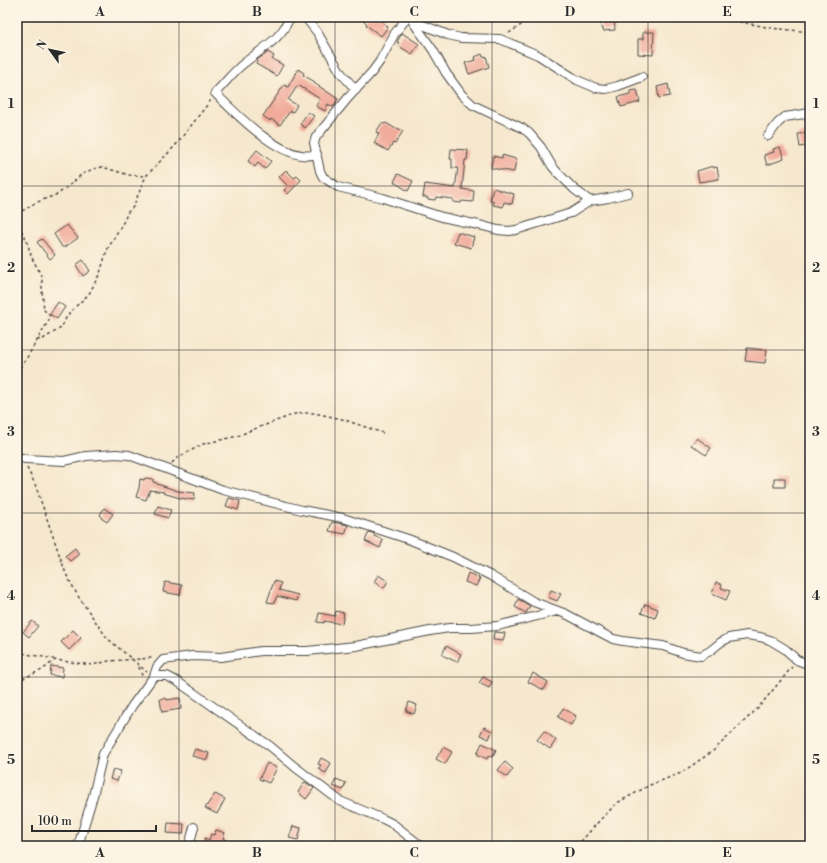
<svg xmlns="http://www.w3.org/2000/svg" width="827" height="863" font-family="'Libre Bodoni',serif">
<rect width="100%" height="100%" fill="#fcf5e5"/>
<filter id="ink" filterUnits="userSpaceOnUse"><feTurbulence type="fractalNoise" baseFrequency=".025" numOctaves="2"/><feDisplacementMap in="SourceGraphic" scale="8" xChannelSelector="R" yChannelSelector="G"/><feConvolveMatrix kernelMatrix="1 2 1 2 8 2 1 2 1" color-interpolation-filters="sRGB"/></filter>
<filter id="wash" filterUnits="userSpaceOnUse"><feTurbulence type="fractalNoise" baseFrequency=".012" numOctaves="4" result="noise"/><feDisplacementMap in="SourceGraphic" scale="16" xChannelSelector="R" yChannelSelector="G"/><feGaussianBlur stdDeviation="0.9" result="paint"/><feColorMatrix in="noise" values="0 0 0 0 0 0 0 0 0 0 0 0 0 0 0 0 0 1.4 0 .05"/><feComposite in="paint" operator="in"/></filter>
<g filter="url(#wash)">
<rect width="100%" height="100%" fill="#f6e8ce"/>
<g id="blocks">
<path fill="#f1ab9b" d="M367 17H386L382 22 388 27 381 36 366 25 367 24 364 21Z
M599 17H614L615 30 603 31V28H601Z
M643 32H654L653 55 638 54V39H643Z
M402 33 419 44 412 54 397 45 399 43 397 42Z
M268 52 274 56 272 59 283 65 277 76 256 64 258 59 264 55H265Z
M482 54 483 57 486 56 489 67 469 74 465 63 476 60 475 57Z
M298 69 304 73 303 75 315 82 314 83 338 99 333 107 328 104 325 111 316 106 320 99 298 85 288 100 297 105 293 112 290 111 280 125 271 119 270 121 263 116 284 85 288 87Z
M668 84 670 96 659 98 657 87Z
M637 90 640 102 621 107 618 97 630 94V91Z
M308 112 314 116 305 128 300 124Z
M382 123 385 124 386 123 396 129 397 128 403 131 395 144 393 143 388 151 374 143 379 134 376 132Z
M810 133V145L800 147 798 134Z
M780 147 784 159 767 165 764 155 774 152 773 149Z
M451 149 468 150 467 160H465L462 189 474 191 473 202 462 201 461 203 453 202V199L436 197 435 200 427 199V197H423L425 184 455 188 458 168H452V159H450Z
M257 150 271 161 265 169 258 163 255 167 248 161Z
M502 155 516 159 514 172 491 168 493 156 502 158Z
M713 166V168L717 167 719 179 699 182 697 171Z
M286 170 294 178 297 176 301 180 288 194 284 190 288 186 279 177Z
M398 174 413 181 408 191 394 182Z
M493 188 514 194 512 204 504 202 503 207 493 205 494 202 490 201Z
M67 225 78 238 65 247H62L54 234Z
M458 232 474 237 471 248 454 243Z
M42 239 55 255 50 259 37 242Z
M83 260 90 271 83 276 76 265Z
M58 302 65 307 57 319 50 314Z
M747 348 767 350 765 363 745 361Z
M697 438 711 448 706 455 691 445Z
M145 478 153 479V482L157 483V484L178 491 195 493 194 500 180 498 163 493 164 492 150 490 146 500 136 497 139 488 140 479 144 480Z
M774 478H785V487H774Z
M229 498 240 501 238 510 226 506Z
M158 506 171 510 168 518 155 514Z
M104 508 113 514 107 522 101 518 102 517 100 515Z
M332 522 348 525 345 534 329 531Z
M369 532 375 534 374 536 383 540 380 548 365 541Z
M75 548 79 554 70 561 65 556Z
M468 573 480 578 476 586 465 582Z
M378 575 388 581 384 588 374 582Z
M274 581 281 583 279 590 298 595 296 601 277 596 274 603 267 602Z
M165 582 182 585 180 595 163 592Z
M716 582 722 585 721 588 730 591 726 600 712 594Z
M551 590 561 594 557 601 548 597Z
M518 599 530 606 526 613 515 607Z
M645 604 658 609 655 618 641 613Z
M336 611 344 613 342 624 324 621V623L317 622 319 613 335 616Z
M32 621 38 626 29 637 23 632Z
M73 630 81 638 69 650 61 642Z
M494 632 505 633 503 641 493 640Z
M446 646 461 654 457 662 442 655Z
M51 666 63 668 62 677 50 675Z
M533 673 548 682 544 690 528 682Z
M483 677 492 682 489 688 479 683Z
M166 698 167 700 180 698 181 709 162 712 160 699Z
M409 702 417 705 414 714 406 711Z
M563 708 576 716 571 725 558 717Z
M484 727 492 731 489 739 480 735Z
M544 731 556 740 550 749 537 740Z
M482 743 496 750 492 757 489 756 487 759 477 754Z
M443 747 452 752 445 764 436 759Z
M195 749 209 753 207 760 192 756Z
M321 758 331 763 326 773 318 769 321 765 318 764Z
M505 762 513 769 507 777 498 770Z
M267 763 277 768 269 783 259 779Z
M113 769 121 771 117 781 110 779Z
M336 779 346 783 343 790 333 786Z
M305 782 314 788 306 799 298 792Z
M215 794 225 799 217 814 205 808Z
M168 823 184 824 183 834 167 833Z
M293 826 301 828 298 840 289 838Z
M216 830 225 833 223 839 226 840 225 846 203 845 205 838 209 840 211 834 214 835Z"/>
</g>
</g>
<g filter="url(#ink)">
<use href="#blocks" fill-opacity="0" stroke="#494743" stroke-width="1"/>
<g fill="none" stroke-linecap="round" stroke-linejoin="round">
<defs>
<path id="street" d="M290 17C281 40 261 49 243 64 233 72 225 83 215 93 236 114 285 165 317 154
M305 17 317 32 341 73 356 90
M406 19 395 33 380 61 372 72 348 98 316 137 314 143 320 171 323 177 338 187 383 198 442 217 483 226 498 230 509 231 516 230 571 213 590 201 608 198 628 193
M413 21 448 35 461 38 500 39 538 55 577 80 596 88 606 89 618 86 642 77
M413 22 433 50 446 73 462 95 473 105 522 128 529 133 541 147 552 166 558 173 574 189 590 201
M768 136 778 123 785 117 810 113
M17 457 26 459 64 461 86 456 116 454 129 455 223 490 302 510 343 518 408 539 453 557 491 576 534 602 566 614 613 639 623 641 663 646 683 653 701 656 710 651 721 642 729 638 747 635 760 637 770 640 785 649 797 660 810 665
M154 676H167L178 682 270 746 295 767 340 801 383 819 393 824 421 846
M78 846 93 796 103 754 132 706 154 676 157 667 163 660 192 656 221 657 261 651H307L356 646 430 631 449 628H471L497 626 557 611
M189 846 194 827"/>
</defs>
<use href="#street" stroke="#494743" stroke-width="10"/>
<path stroke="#494743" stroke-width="1.5" stroke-dasharray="3 3" stroke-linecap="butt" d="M716 17 771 28 810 32
M509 33 533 17
M17 214 35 203 58 194 71 184 82 174 93 169 102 167 129 175 146 176 175 146 211 100
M17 226 23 233 26 239 32 258 42 277V291L44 310 50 316 49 320 25 361 17 371
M37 340 43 339 61 328 67 316 74 308 89 294 100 273 107 250 125 219 127 213 133 207 146 176
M172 463 177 458 203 444 238 436 249 431 295 414 304 413H314L342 419 383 433
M27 468 35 484 66 574 78 596 107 638 147 672
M17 654 21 653 54 659
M139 667 143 678
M17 681 42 670 55 660 92 665 109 661 153 658
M577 846 600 820 617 803 650 785 681 773 713 751 758 708 792 667"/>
<use href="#street" stroke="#fff" stroke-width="8"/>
</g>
</g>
<path fill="none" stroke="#2b2b2b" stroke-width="1" stroke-opacity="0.55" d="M179 17V846M335 17V846M492 17V846M648 17V846M17 186H810M17 350H810M17 513H810M17 677H810"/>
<rect width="827" height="863" fill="none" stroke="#fcf5e5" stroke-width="44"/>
<g transform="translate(50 50) rotate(303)" stroke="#fcf5e5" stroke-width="3" paint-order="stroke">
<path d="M0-3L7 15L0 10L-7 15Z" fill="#2b2b2b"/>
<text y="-6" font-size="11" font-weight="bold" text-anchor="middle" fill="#2b2b2b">N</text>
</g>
<path d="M32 825v6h124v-6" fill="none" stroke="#2b2b2b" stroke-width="2"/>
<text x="38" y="825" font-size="12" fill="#2b2b2b" stroke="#fcf5e5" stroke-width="3" paint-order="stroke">100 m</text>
<rect x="22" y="22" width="783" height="819" fill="none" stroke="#2b2b2b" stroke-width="1.5"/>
<g font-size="13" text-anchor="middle" font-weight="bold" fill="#2b2b2b">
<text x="100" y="16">A</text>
<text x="257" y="16">B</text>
<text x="414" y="16">C</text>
<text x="570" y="16">D</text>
<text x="727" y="16">E</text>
<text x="11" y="108">1</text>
<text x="816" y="108">1</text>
<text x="11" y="272">2</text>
<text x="816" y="272">2</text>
<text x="11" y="436">3</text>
<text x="816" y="436">3</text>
<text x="11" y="600">4</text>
<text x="816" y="600">4</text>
<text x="11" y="764">5</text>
<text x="816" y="764">5</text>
<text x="100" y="857">A</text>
<text x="257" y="857">B</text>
<text x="414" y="857">C</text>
<text x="570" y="857">D</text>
<text x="727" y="857">E</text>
</g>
</svg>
